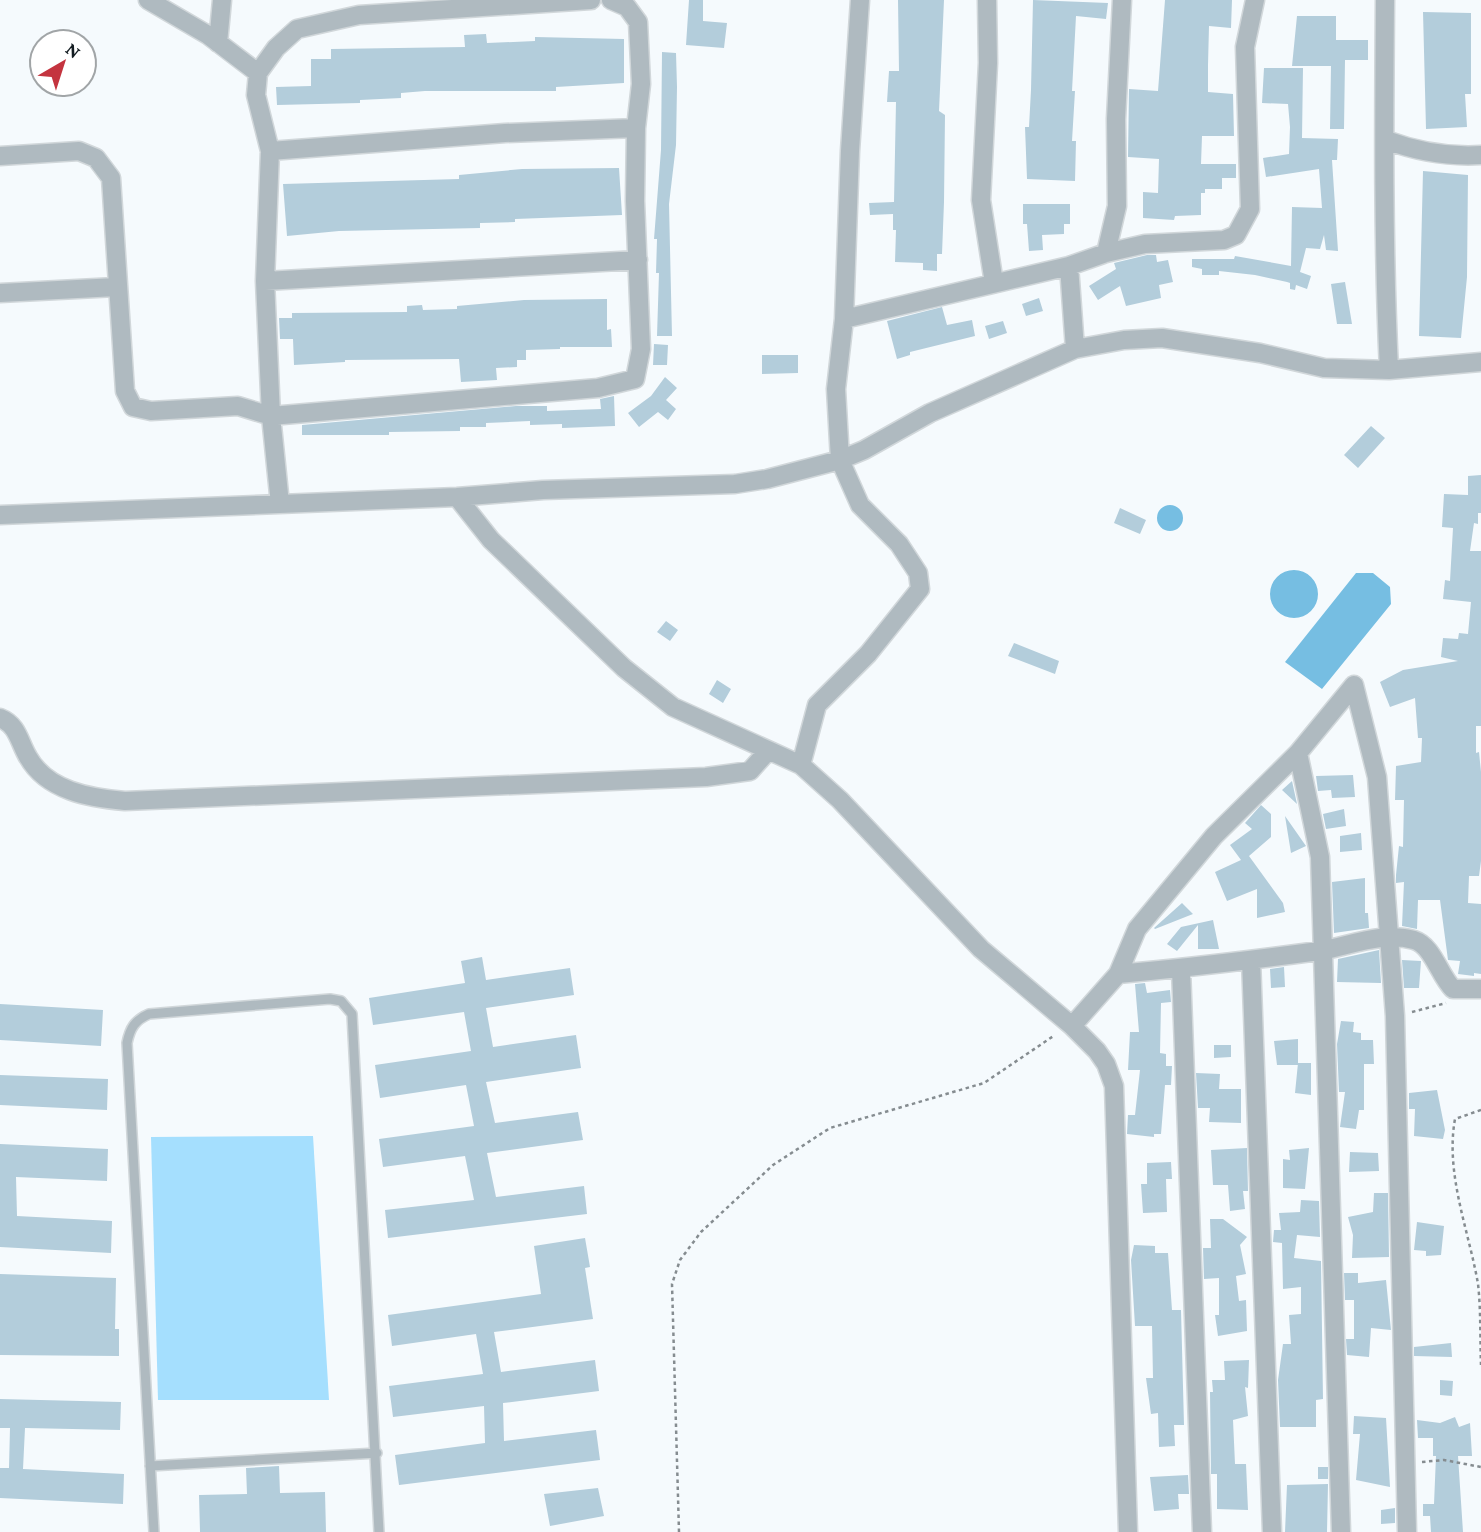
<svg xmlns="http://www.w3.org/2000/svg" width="1481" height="1532" font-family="'Crimson Pro',serif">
<rect width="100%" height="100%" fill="#f5fafd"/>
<path fill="#a5dffe" d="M313 1136 329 1400H158L151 1137Z"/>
<path fill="#76bee2" d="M1157 518a13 13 0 1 1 26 0a13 13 0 1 1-26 0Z
M1270 594a24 24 0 1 1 48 0a24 24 0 1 1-48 0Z
M1356 573H1373L1390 587 1391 604 1322 689 1285 662Z"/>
<path fill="#b3cddb" d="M689 0H703V21L727 23 724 48 686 45Z
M898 0H944L939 111 945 115 944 202 942 254H937V271L923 270V263L895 262 896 230H893V214L870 215 869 203 894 202 896 102H887L889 71H899Z
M1033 0 1108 3 1106 19 1076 16 1072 91H1075L1072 141H1076L1075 181 1027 179 1025 127H1029L1031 90Z
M1165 0H1232L1231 28 1209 26 1208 65V92L1233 94 1234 136H1202L1201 164H1236V178H1222V189H1205V193H1201V215L1175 216 1174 220 1143 218V192L1158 193 1159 159 1128 157 1129 89 1158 91Z
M1423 12 1471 13V94H1465L1467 127 1426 129Z
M1297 16H1336V40H1368V60H1345L1344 129H1330L1331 66H1292Z
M486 34 487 43 535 41V37L624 39V83L556 87V91H425L401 93V98L360 100V103L277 105 276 87 311 86V59H331V49L465 47 464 35Z
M662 52 676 53 677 87 676 145 669 204 672 336H657L659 273H656L657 239H654L661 150Z
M1264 68H1303L1302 138 1338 139 1337 160H1332L1338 251 1326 250 1324 235 1320 249 1306 248 1300 272 1311 276 1307 289 1296 285 1295 290 1290 289V283L1287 282 1255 275 1219 271V275H1202V269L1192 267V259H1234L1235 256 1291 266 1292 207 1322 208 1319 169 1266 177 1263 158 1289 154 1290 127 1288 104 1262 103Z
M619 168 622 215 515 219V222L480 223V228L339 231 287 236 283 184 459 179V175L522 169Z
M1423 171 1468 175 1467 277 1461 338 1419 336Z
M1023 204H1070V224H1064V234L1042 235 1043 250 1029 251 1027 224H1023Z
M1147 255H1156L1157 262 1168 260 1173 282 1159 285 1161 298 1126 306 1120 286 1098 300 1089 286 1116 269 1114 263Z
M1345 282 1352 324H1337L1331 284Z
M1039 298 1043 311 1026 316 1022 304Z
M607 299V330L611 329 612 347H560V349L526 350V360H517V367L496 368 497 380 461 382 459 359 345 360V362L294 365 293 339H280L279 318H292V313L407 312V306L422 305 423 310 457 309V306L524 300Z
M942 307 947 325 972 320 975 336 910 352V355L897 359 887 321Z
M1003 321 1007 333 989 339 985 326Z
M654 344 668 345 667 365H653Z
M762 355H798V373L762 374Z
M665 377 677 388 666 400 676 409 668 420 658 412 639 427 628 413 651 396Z
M614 396 615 426 562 428V424L530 425V421L486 423V427H460V431L389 432V435H302V425L516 406H547V411L601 409 600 399Z
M1371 426 1385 438 1358 468 1344 455Z
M1481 475V513H1478V524L1474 523 1470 551H1481V726H1476V753L1479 752 1481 772V861L1479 876H1469L1468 903 1481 904V974L1474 973V976L1458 974 1460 961 1448 960 1440 900H1418L1417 929 1402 926 1404 882 1396 883V875L1399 846 1403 847 1404 800H1395L1396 766 1421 762 1422 738H1418L1415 698 1390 707 1380 682 1403 670 1458 661 1441 657 1443 638 1458 639 1459 633 1468 634 1471 602 1443 599 1445 580 1450 581 1453 528 1442 527 1444 494 1468 495V476Z
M1120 508 1146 520 1140 534 1114 523Z
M666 621 678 630 670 641 657 632Z
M1014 643 1059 661 1055 674 1008 656Z
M717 680 731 689 723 703 709 694Z
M1353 775 1355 797 1332 798 1331 790 1318 791 1316 776Z
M1292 781 1297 804 1282 790Z
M1261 805 1271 814V837L1249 856 1283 903 1285 912 1257 918V889L1227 901 1215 872 1241 860 1230 845 1252 829 1245 823Z
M1344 809 1346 826 1326 829 1323 814Z
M1285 816 1306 846 1291 853Z
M1361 833 1362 850 1340 852V836Z
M1365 878V913H1368L1369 928 1334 933 1332 882Z
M1182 903 1193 914 1155 929 1154 928Z
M1213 920 1219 949H1198V925L1177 951 1167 944 1181 927Z
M1379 950 1381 983 1337 982 1338 959Z
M482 957 486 980 570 968 574 995 486 1008 493 1047 576 1035 581 1068 486 1082 495 1123 578 1112 583 1140 487 1153 496 1197 584 1186 587 1214 388 1238 385 1210 474 1200 465 1156 383 1167 379 1139 474 1126 466 1085 380 1098 375 1065 471 1051 464 1012 373 1025 369 998 465 983 461 961Z
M1402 960 1421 961 1419 988H1404Z
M1284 967 1285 987 1271 988 1270 969Z
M1145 983 1147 993 1170 990 1171 1002 1161 1003 1160 1053 1166 1054V1066H1172L1171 1085H1165L1161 1134H1154V1137L1127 1134 1128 1115H1135L1140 1070H1128L1130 1032H1139L1135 984Z
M0 1004 103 1010 101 1046 0 1040Z
M1341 1021 1354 1022 1353 1032 1361 1033V1040H1373L1374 1064H1364V1110H1359L1356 1129 1340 1127 1345 1092H1339L1337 1044Z
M1298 1039V1065H1277L1274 1041Z
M1214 1045H1231V1057L1214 1058Z
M1298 1063H1311V1095L1295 1093Z
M1196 1073 1220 1074 1219 1089H1241V1123L1209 1122 1210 1108H1198Z
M0 1075 108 1079 107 1110 0 1105Z
M1437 1090 1445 1130 1443 1139 1414 1136 1415 1109H1409V1093Z
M0 1144 108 1149 107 1181 16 1177 17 1216 112 1221 111 1253 0 1247Z
M1247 1148 1248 1191H1243L1245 1209 1230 1211 1228 1185H1213L1211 1150Z
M1309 1148 1305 1189 1283 1188V1159L1290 1160 1289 1150Z
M1350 1152 1378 1153 1379 1171 1349 1172Z
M1171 1162 1172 1179H1166L1167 1212 1143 1213 1141 1184H1147V1163Z
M1374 1193H1388L1389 1257 1352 1258 1353 1235 1348 1217 1373 1212Z
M1301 1200 1319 1201 1320 1237 1297 1235 1294 1258 1321 1261 1323 1399 1316 1400V1427H1280L1278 1380 1283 1344H1291L1289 1315 1301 1314V1287L1283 1289 1282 1243 1273 1242 1274 1230H1281L1279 1213 1300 1212Z
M1210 1219H1223L1247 1237 1240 1245 1246 1274 1236 1276 1239 1301 1246 1300 1247 1331 1218 1336 1215 1315H1219V1278L1204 1279 1203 1248H1211Z
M1417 1222 1444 1226 1441 1255 1426 1256V1251L1414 1250Z
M585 1238 590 1267 585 1268 593 1319 494 1332 501 1372 595 1360 599 1391 503 1403 504 1441 596 1430 600 1460 399 1485 395 1455 485 1443 484 1406 393 1417 389 1386 483 1374 476 1334 392 1346 388 1315 541 1294 534 1246Z
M1134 1245 1155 1246V1253H1168L1172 1310H1181L1184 1425H1174L1175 1446 1159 1447 1158 1413 1151 1414 1146 1378H1153L1152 1326H1135L1131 1260Z
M1344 1273H1358V1283L1386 1280 1391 1330 1371 1328 1369 1357 1347 1355 1346 1339H1354V1300H1345Z
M0 1274 116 1278 115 1329H119V1356L0 1355Z
M1451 1343 1452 1357 1414 1356V1347Z
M1249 1360 1248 1388 1245 1387 1248 1416 1233 1420 1235 1464H1246L1248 1510 1217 1509V1474H1211L1210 1392H1213L1212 1380H1225L1224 1361Z
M1440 1380 1453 1381 1452 1396 1440 1395Z
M0 1399 121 1402 120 1430 25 1428 23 1469 124 1474 123 1504 0 1498V1468H9L10 1428H0Z
M1354 1416 1386 1418 1390 1487 1356 1480 1360 1434H1353Z
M1455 1417 1459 1427 1470 1423 1472 1456H1458L1463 1532H1431L1430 1516H1423V1504H1434L1436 1456H1433V1438H1418L1417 1420 1440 1423Z
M279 1466 280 1493 325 1492 326 1532H200L199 1495 247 1494 246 1468Z
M1318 1467H1328V1479H1318Z
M1188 1475 1189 1494H1178L1179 1509 1154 1511 1150 1477Z
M1328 1484 1327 1532H1285L1287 1485Z
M598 1488 604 1516 550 1526 544 1494Z
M1395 1508V1523L1381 1524V1510Z"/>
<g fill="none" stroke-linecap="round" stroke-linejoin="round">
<defs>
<path id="lane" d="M150 1466 377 1453
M154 1532 127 1043C130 1028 135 1020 149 1014L330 999 341 1001 352 1014 379 1532"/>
<path id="street" d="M148 0 208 35 258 73
M987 0 988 63 981 200 994 283
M1385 0C1384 123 1383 247 1389 370
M218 43 222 0
M1386 140C1418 152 1447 157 1481 155
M270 151 505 133 636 128
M0 156 79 151 96 158 111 178 125 391 133 407 151 411 238 406 271 416 598 388 635 379 641 349 635 201 636 128 641 84 638 22 627 7 611 0
M1106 253 1117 206 1116 119 1122 0
M1069 266 1075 349
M265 281 638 260
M0 293 116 287
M844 319 1069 266 1106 253 1145 244 1224 240 1236 235 1250 209 1245 47 1255 0
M457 497 491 540 624 668 673 707 801 765 840 800 981 949 1072 1026 1097 1051 1106 1064 1114 1086 1128 1532
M280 504 271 416 265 281 270 151 256 95 258 73 276 48 297 29 359 15 591 0
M0 515 457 497 543 490 735 484 767 479 840 460 864 450 930 413 1075 349 1124 340 1162 338 1260 353 1324 368 1389 370 1481 362
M1354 685 1377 777 1395 1016 1407 1532
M0 718C18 725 19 742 28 757 47 791 90 798 125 801L706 777 750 771 767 752
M1298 753 1320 857 1341 1532
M801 765 817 705 868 654 920 589 918 573 899 544 860 505 840 460 836 389 844 319 850 151 860 0
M1251 960 1272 1532
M1181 969 1202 1532
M1118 974 1137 929 1214 836 1298 753 1354 685
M1072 1026 1118 974C1185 968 1252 960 1319 951 1350 946 1382 931 1414 940 1433 946 1439 975 1453 989H1481"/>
</defs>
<use href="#lane" stroke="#d1d7da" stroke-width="12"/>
<use href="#street" stroke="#d1d7da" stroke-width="21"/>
<path stroke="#858c90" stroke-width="2.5" stroke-dasharray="3.5 3.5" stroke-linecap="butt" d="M1412 1012 1446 1003
M1481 1110 1455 1119C1445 1174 1469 1231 1478 1284 1481 1310 1480 1339 1481 1365
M1422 1462 1444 1460 1481 1467
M679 1532 672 1284 680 1260 701 1232 773 1165 830 1128 984 1083 1055 1035"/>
<use href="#lane" stroke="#afbac0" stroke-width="9"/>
<use href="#street" stroke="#afbac0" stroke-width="18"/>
</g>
<g transform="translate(63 63) rotate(39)"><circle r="33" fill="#ffffff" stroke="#a1a5a7" stroke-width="2"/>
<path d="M0-5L12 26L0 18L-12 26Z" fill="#c4343f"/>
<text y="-10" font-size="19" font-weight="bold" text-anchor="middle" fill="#141d22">N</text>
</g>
</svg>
